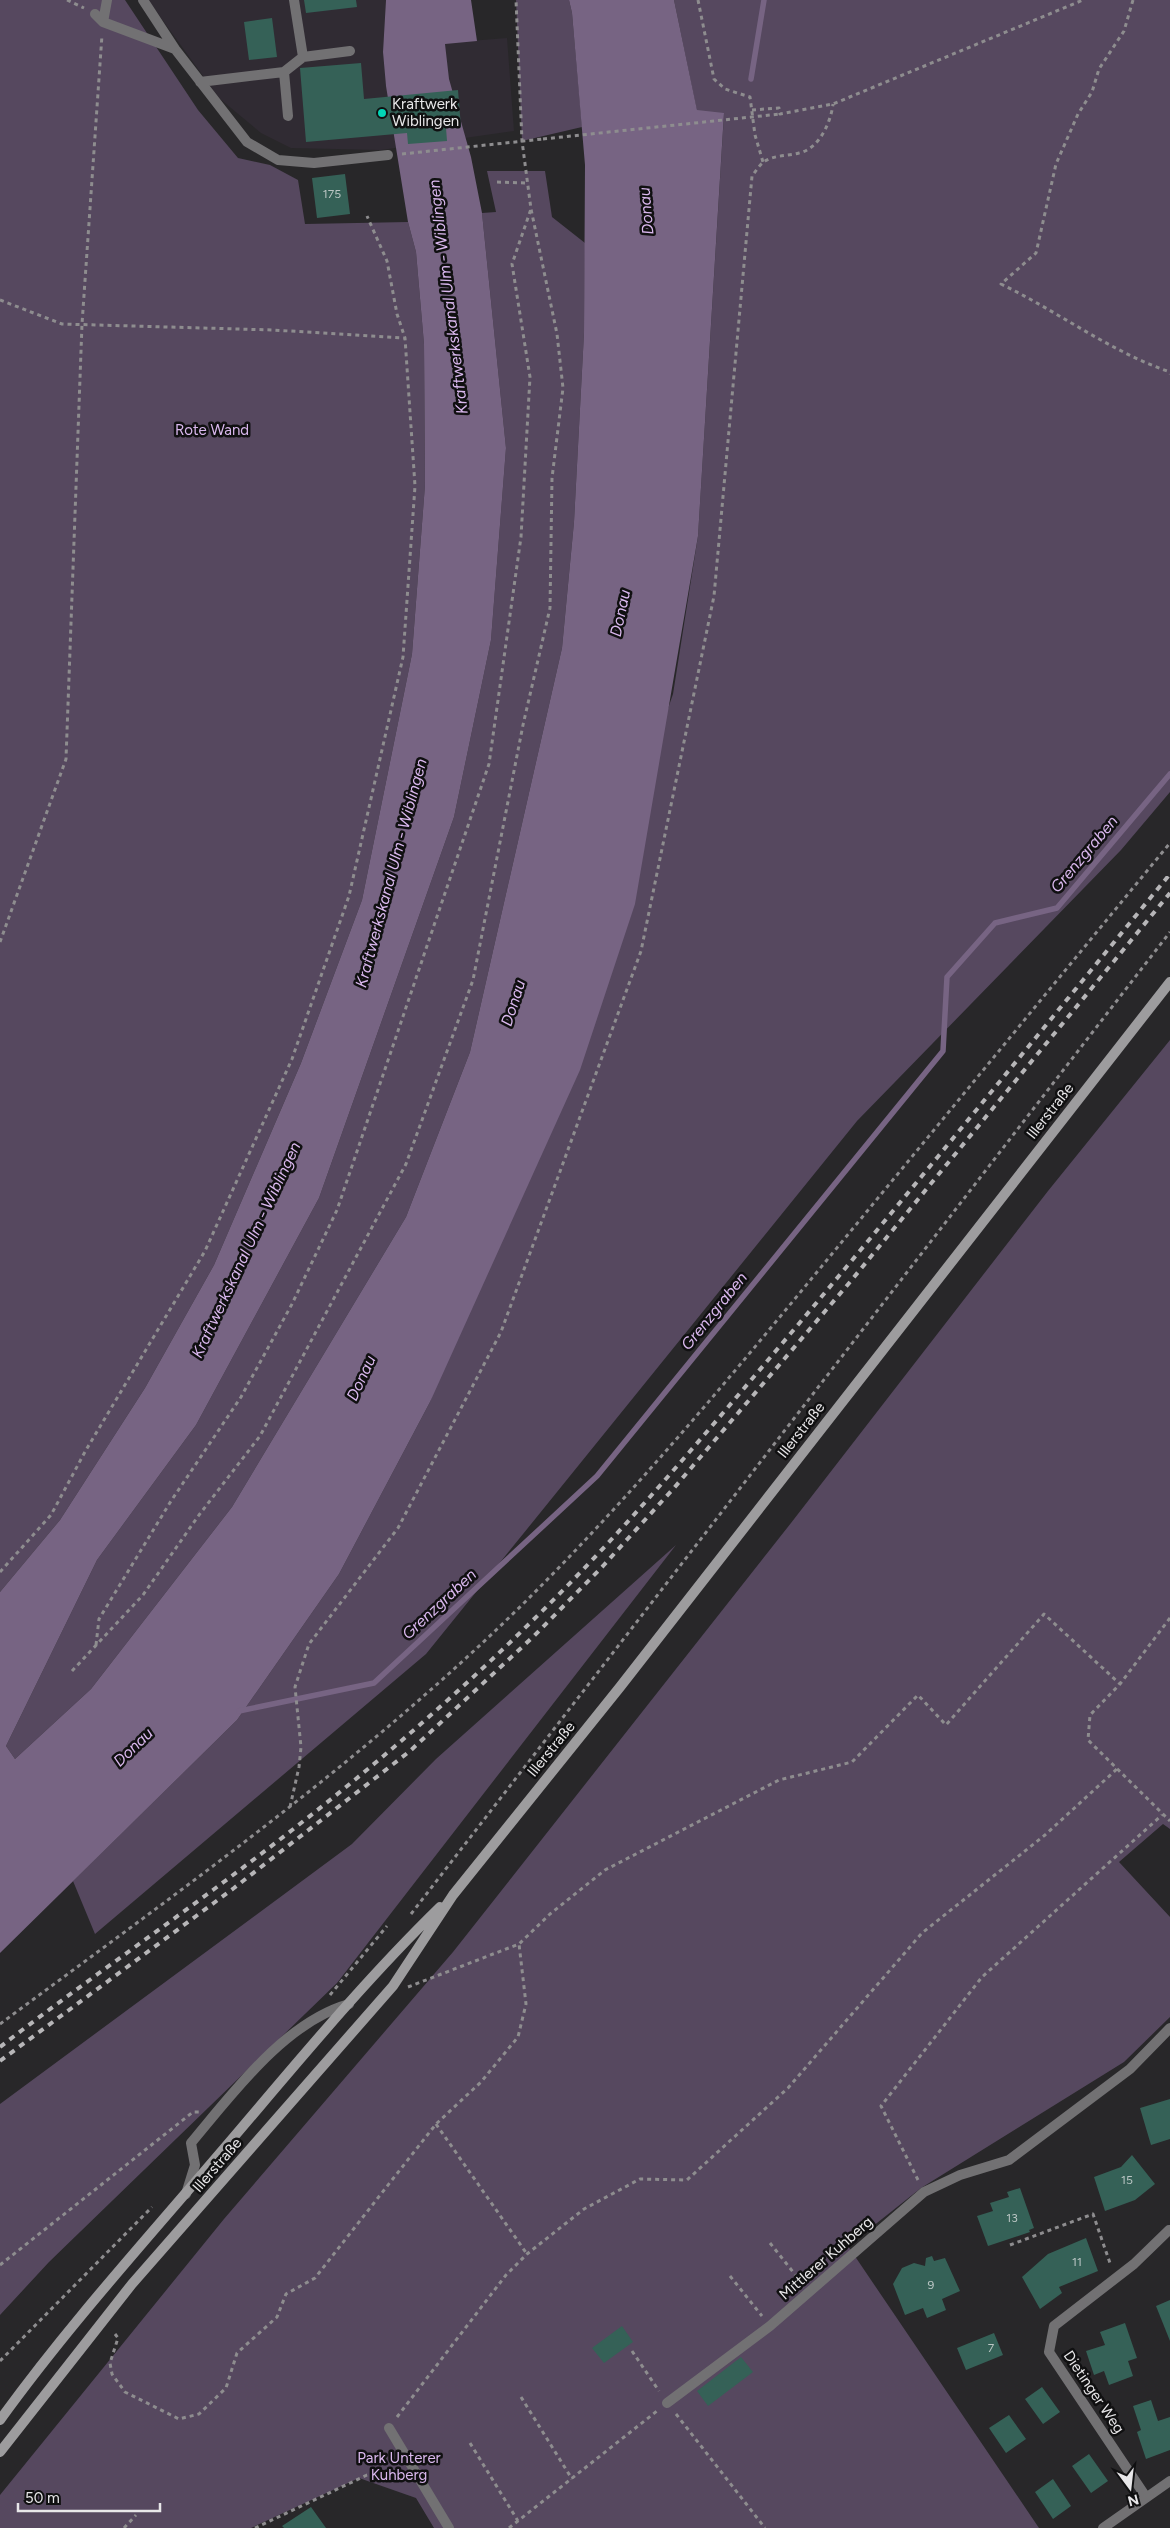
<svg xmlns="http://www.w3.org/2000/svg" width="1170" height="2528" font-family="Figtree,sans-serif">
<rect width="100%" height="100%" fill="#282729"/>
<path fill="#302b33" d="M148 0H386L383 52 386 85 445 43 507 38 514 131 381 150 291 148 261 133 219 98Z"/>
<path fill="#56485f" d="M0 0H125L198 110 238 158 270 165 298 180 305 224 408 222 416 252 424 344 425 485 412 654 362 900 301 1063 214 1265 145 1388 60 1520 0 1592Z
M516 0H569L572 13 582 127 522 141Z
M674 0H1170V792L1121 850 857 1121 426 1654 95 1934 73 1881 237 1720 339 1574 430 1402 673 694 698 536 724 114 697 111Z
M487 171H545L552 217 585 243 584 333 574 522 562 648 470 1052 406 1217 232 1507 91 1689 15 1759 6 1746 97 1560 196 1425 319 1198 454 817 491 640 506 448 482 213 496 212Z
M1170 1040V1829L1163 1824 1119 1862 1170 1917V2017L1124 2062 921 2188 848 2246 1039 2528H434L416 2498 359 2478 251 2528H0V2495L224 2219 453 1952 791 1523 1048 1191Z
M676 1545 337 1983 49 2262 0 2315V2104L352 1844 436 1759Z"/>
<path fill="#776483" d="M386 0H471L477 41 445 44 449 79 471 157 482 213 506 448 491 640 454 817 319 1198 196 1425 97 1560 6 1746 15 1759 91 1689 232 1507 406 1217 470 1052 562 648 574 522 584 333 585 165 572 13 569 0H674L697 110 724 113 698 536 635 904 580 1070 430 1402 339 1574 237 1720 0 1953V1592L60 1520 145 1388 214 1265 301 1063 362 900 412 654 425 485 424 344 416 252 408 222 386 86 383 52Z"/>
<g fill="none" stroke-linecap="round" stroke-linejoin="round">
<path stroke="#776483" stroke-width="5.5" d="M751 79 764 0
M239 1711 374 1683 597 1476 943 1051 947 977 995 923 1057 908 1170 774"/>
</g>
<path fill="#356157" d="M304 0H356L357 7 306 13Z
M272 18 277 57 249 60 244 22Z
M361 63 364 99 458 90 461 127 446 128 447 141 408 144 407 133 306 142 300 68Z
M345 174 350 214 317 218 312 178Z
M1170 2099V2139L1151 2145 1140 2108Z
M1132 2155 1155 2184 1135 2200 1105 2211 1094 2177 1121 2167Z
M1020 2188 1034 2228 1029 2230 1030 2232 988 2246 977 2216 993 2211 990 2203 1009 2197 1007 2192Z
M1086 2238 1098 2271 1059 2287 1062 2293 1040 2309 1022 2277 1048 2254Z
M932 2256 934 2261 945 2258 960 2291 942 2299 946 2310 927 2318 923 2308 905 2315 893 2284 902 2268 914 2263 925 2266 926 2258Z
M1170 2300V2341L1156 2306Z
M1125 2323 1137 2358 1128 2361 1133 2376 1109 2385 1104 2371 1094 2375 1086 2351 1105 2345 1100 2332Z
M622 2326 633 2342 604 2363 592 2348Z
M994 2333 1003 2355 966 2370 957 2348Z
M741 2357 753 2372 708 2406 697 2391Z
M1042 2387 1060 2412 1043 2424 1025 2399Z
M1151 2400 1158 2421 1170 2417V2450L1146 2459 1137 2432 1141 2430 1133 2406Z
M1009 2415 1026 2439 1006 2453 989 2428Z
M1089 2454 1108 2481 1091 2493 1072 2466Z
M1053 2479 1071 2506 1053 2519 1035 2492Z
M311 2507 326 2528H284L282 2526Z"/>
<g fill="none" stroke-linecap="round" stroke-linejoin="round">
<path stroke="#8e8d8f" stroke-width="3" stroke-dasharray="4 4" stroke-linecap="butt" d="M67 0 84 8
M698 0 714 79 725 89 750 97 755 135 763 162
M1133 0 1124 31 1099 69 1092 92 1078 114 1056 164 1036 253 1001 284C1057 311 1108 350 1167 371L1170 374
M752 110 779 108 780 114 833 104 1083 0
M402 154 543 139
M497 182 527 183
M0 300 62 324 273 330 405 338
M0 942 66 759 82 324 102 35
M0 1572 51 1515 86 1450 205 1251 292 1059 349 896 403 657 415 486 405 338 397 314 387 261 367 216
M1170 1618 1120 1684 1090 1715 1088 1740 1170 1821
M96 1645 99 1619 171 1501 241 1397 292 1304 337 1210 489 764 521 537 530 377 512 264 531 209
M72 1671 143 1595 199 1515 260 1436 406 1164 473 980 523 725 550 608 552 478 563 388 557 334 531 209 522 141 516 0
M290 1807 299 1767 301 1747 295 1687 309 1644 398 1528 501 1332 641 951 714 596 752 176C756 171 760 164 765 161 775 155 788 156 799 153 819 149 831 122 833 104
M411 1914 1170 932
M408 1987 519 1944 550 1914 605 1870 779 1780 852 1762 918 1695 946 1725 1044 1614 1120 1684
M330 1995 387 1926
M0 2024C182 1889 368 1758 529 1598 644 1483 747 1357 850 1232 957 1102 1063 973 1170 843
M436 2124 527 2254
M918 2180 881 2106 982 1977 1162 1815
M770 2243 801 2282
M1010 2245 1093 2214 1111 2266
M0 2265 193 2112H199
M730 2276 762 2316
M115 2334 118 2338 110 2363 112 2374 125 2392 179 2419 199 2414 226 2388 237 2353 277 2317 286 2294 315 2278 436 2124 481 2082 518 2037 526 2004 519 1944
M632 2351 659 2391
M0 2361 152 2207
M521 2397 572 2479
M676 2414 765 2528
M397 2417 506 2275 527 2254 584 2209 640 2179 687 2180 788 2088 922 1933 1045 1835 1118 1768
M470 2443 518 2521
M124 2528 136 2515
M255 2528 367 2475 400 2470
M509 2528 657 2411"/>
<path stroke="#727173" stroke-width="10" d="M143 0 175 49 247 142 278 160 314 163 388 155
M95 14 103 22 175 49
M103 22 107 0
M303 57 350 51
M284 72 288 116
M200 82 284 72 303 57 294 0
M186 2194 195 2165 191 2143C233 2093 285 2022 349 2004
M389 2428 449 2528"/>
<path stroke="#727173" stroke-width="10" d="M667 2403 770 2326 924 2192 960 2175 1009 2160 1130 2069 1170 2028"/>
<path stroke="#727173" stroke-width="10" d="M1146 2497 1049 2352 1054 2326 1134 2264 1169 2230
M1103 2528 1170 2481"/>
<path stroke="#9d9c9e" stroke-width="10" d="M0 2420C68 2326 146 2240 221 2152 292 2069 361 1984 440 1907
M0 2452 132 2284 393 1986 453 1895 620 1687 1170 982"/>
<path stroke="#b7b6b8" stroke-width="4" stroke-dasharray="6 6" stroke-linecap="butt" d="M0 2047C75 1989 153 1935 229 1878 334 1800 435 1716 529 1624 625 1531 710 1428 797 1326 923 1176 1046 1025 1170 874
M0 2061 234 1888 410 1751 534 1636 603 1566 674 1488 850 1282 1170 893"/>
<path stroke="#8e8d8f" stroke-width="3" stroke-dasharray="4 4" stroke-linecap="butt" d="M543 139 780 114"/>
</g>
<circle fill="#03d5b6" stroke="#101011" stroke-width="2" cx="382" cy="113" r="5"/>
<g text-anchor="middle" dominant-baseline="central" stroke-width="5" stroke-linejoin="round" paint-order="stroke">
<g font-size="12" fill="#bbc6c4">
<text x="332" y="194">175</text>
<text x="1127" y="2180">15</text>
<text x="1012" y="2218">13</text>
<text x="1077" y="2262">11</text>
<text x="931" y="2285">9</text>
<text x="991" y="2348">7</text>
</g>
<g font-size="15" fill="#e8e7e9" stroke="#101011" text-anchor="start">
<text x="392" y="104">Kraftwerk<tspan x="392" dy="17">Wiblingen</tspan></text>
</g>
<g font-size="15" fill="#dab8ee" stroke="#101011">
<text x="212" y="430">Rote Wand</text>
<text x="399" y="2458">Park Unterer<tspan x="399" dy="17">Kuhberg</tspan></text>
</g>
<g font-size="15" fill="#e8e7e9" stroke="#101011">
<text transform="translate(1050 1111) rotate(-52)">Illerstraße</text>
<text transform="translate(801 1430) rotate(-52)">Illerstraße</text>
<text transform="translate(551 1749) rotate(-51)">Illerstraße</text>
<text transform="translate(217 2165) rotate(-49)">Illerstraße</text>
<text transform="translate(826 2258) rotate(-41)">Mittlerer Kuhberg</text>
<text transform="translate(1094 2392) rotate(56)">Dietinger Weg</text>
</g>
<g font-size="16" font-style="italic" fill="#dab8ee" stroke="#101011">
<text transform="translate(646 211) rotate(-95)">Donau</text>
<text transform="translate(448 297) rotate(-97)">Kraftwerkskanal Ulm - Wiblingen</text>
<text transform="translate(620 613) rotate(-78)">Donau</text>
<text transform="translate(1084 854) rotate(-50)">Grenzgraben</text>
<text transform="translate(391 873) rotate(-75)">Kraftwerkskanal Ulm - Wiblingen</text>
<text transform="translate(513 1003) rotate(-72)">Donau</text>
<text transform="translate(246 1250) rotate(-65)">Kraftwerkskanal Ulm - Wiblingen</text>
<text transform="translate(714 1311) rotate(-51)">Grenzgraben</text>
<text transform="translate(361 1378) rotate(-65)">Donau</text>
<text transform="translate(439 1604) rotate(-43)">Grenzgraben</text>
<text transform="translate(133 1747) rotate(-44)">Donau</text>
</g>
</g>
<g transform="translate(1130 2488) rotate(165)" stroke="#101011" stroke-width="4" paint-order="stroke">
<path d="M0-4L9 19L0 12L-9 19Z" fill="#e8e7e9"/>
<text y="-8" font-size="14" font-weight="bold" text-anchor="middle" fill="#e8e7e9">N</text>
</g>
<path d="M18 2503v8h142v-8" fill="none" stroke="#e8e7e9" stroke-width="2.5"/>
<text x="25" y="2503" font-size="15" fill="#e8e7e9" stroke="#101011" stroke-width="4" paint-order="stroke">50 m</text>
</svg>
